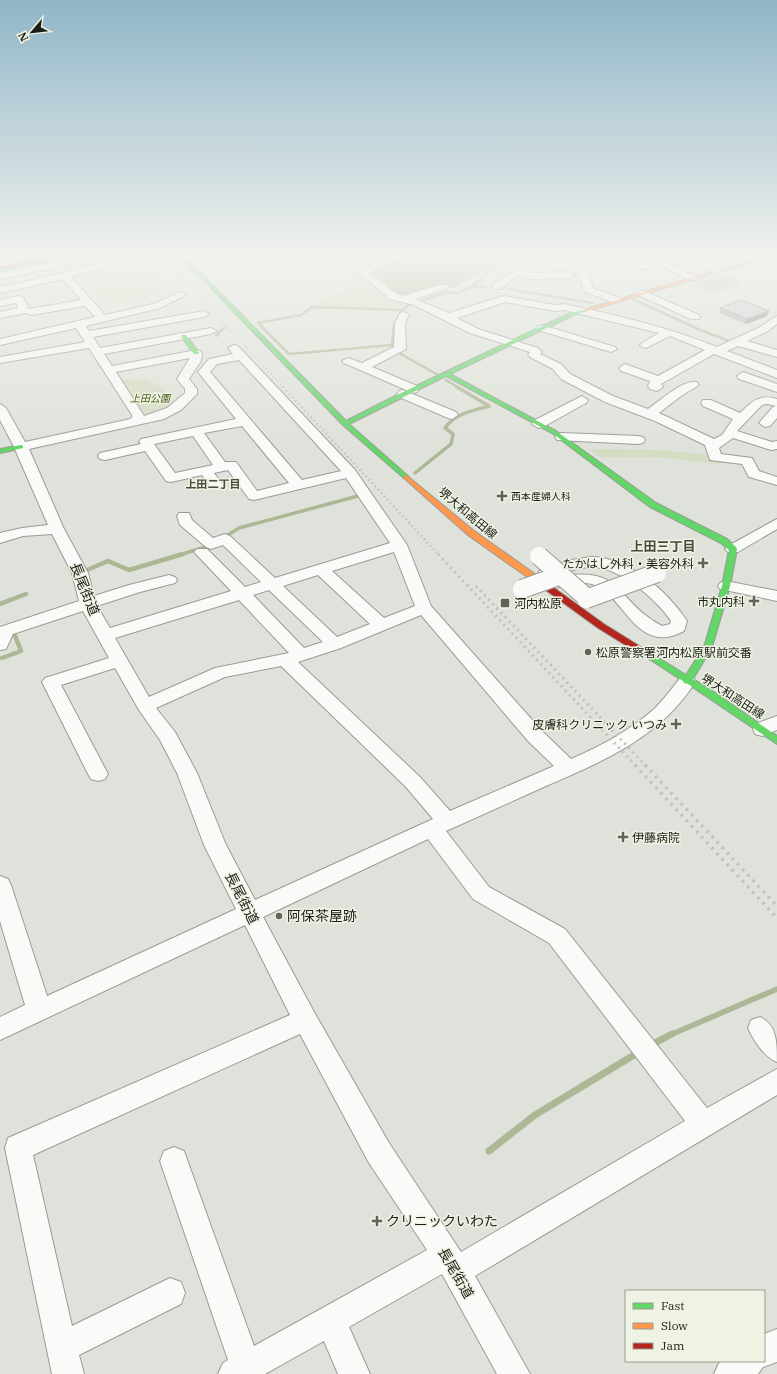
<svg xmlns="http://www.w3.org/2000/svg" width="777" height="1374" font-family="'IBM Plex Serif','Noto Sans JP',serif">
<rect width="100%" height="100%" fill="#dfe2da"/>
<path fill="#d4dcc2" d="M135 256 153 258 142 263C152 266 166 276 167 288L145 298 117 305 113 301 104 303 92 290 82 273Z
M364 282 369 283 388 300 404 303 397 310 312 306 319 301Z
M144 379 162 387 174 401 166 409 142 415 121 380Z
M589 449 658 450 712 455 724 461 720 464 655 457H600Z"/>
<path fill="#c1caad" d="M725 274 743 282 715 293 692 284Z"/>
<path fill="#adb795" d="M403 256H493L489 267 454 288 443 284 417 293 399 295 379 278 370 276 369 273Z"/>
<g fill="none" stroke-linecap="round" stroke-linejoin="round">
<path stroke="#adb795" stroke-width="2.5" d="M472 287 497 264 505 265 509 262 537 263 538 260
M508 289 592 303
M633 299 698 329 729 341
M418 302 448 292 456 293 472 287H485
M402 310 394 324 392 345 399 353 440 376
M258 323 301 315 312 307 402 310 410 304
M258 323 289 354 392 345
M216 336 224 328
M446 380 459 388"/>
<path stroke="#adb795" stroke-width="3.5" d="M457 387 489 406
M415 473 451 444 453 434 445 428C455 413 473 411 489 406
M223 538 239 528 358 496
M179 555 212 545"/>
<path stroke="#adb795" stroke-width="4.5" d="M85 571 108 561 129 570 183 554
M0 604 26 594
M2 658 21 651 14 633"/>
<path stroke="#adb795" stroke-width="5.5" d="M670 1035 777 989"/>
<path stroke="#adb795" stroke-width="7" d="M651 1045 672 1034
M489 1151 535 1115 639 1052"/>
<defs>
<path id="street" d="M121 256H135L133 258 71 277 105 315 153 304 181 292 186 295 160 308 86 326 89 331 204 311 209 314 204 317 93 337 100 348 211 328 217 331 211 334 104 354 112 366 196 350 200 351 202 353 201 361 189 379 197 389V394L181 410 164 419 29 449 64 529 88 573 94 596 129 585 169 575 175 577 177 580 175 583 140 592 97 606 110 628 231 591 197 555 194 552 197 549H207L245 587 261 582 223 545 211 549 206 547 180 525 177 516 179 513H189L192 520 213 538 225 534 230 536 275 578 390 543 346 478 254 500 249 499 228 470 214 473 223 485 221 488H211L202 475 171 482 166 481 145 451 105 460 100 459 98 456 100 453 141 444 139 442 141 439 236 419 198 372 209 359 233 354 228 348 234 345 238 346 355 470 407 545 431 606 542 731 571 759C599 747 629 731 653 710 663 701 672 688 681 677L687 675 693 677 696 681C661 737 604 761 546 786 513 801 479 816 446 831L489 887 565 929 707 1108 777 1069V1095L475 1276 530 1374H497L442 1274 349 1327 370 1374H338L324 1341 265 1374H218L223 1363 228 1360 160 1161 164 1151 174 1147 184 1151 254 1346 427 1250 369 1163 300 1034 33 1155 72 1326 170 1278 181 1282 185 1293 181 1304 79 1355 84 1374H52L5 1148 8 1138 290 1015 245 925 0 1040V1017L25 1005 0 921V876L8 879 11 885 47 996 236 909 204 845 177 773 160 740 139 710 115 668 61 685 108 774 105 779 98 781 91 779 88 774 42 682 45 678 109 658 83 611 13 634 6 649 0 650V627L79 601 72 573 52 534 23 536 0 543V533L22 528 48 525 14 447 0 420V404L6 408 25 442 126 420 132 418V415L89 348 0 363V357L85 342 76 328 0 345V339L95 317 85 306 31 315 26 313 0 318V312L18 308 16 303 0 306V300L19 296 23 297 29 309 81 300 63 279 0 293V287L64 273ZM190 358 177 379 185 389V393L167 408 144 416 116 372ZM239 360 341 471 302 480 210 372 217 364ZM242 426 289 483 257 491 236 462H225L204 433ZM193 436 213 465 175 473 154 444ZM394 552 415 606 384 618 332 571ZM318 575 370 624 337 637 283 586ZM269 590 323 642 304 648 253 595ZM239 600 289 653 215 668 149 697 115 638ZM421 615 528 741 554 766 450 811 420 777 298 662 341 648ZM281 666 406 787 433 819 255 900 226 845 197 773 175 732 156 708 225 677ZM428 839 473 899 549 943 685 1121 461 1252 389 1143 314 1012 263 917Z
M389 256H401L368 274C381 279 390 293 403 296L439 285H447L448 287 447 289 415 299 449 313 504 296 555 305 564 304C616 315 668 327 717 347L758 328 777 316V324L766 332 747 341 777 350V357L738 346 727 351 777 370V378L714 354 661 384 663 387 657 391 650 389 648 386 650 381 621 371 619 368 625 364 658 376 705 350 670 336 646 348 642 347 640 345 642 343 659 333 564 310 555 311 505 302 457 318 478 329 538 348 542 352 540 354 561 364 570 374 613 396 648 409C660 401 683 379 697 382L699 385 681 396 659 413 714 439 722 435 733 419 703 406 701 403 703 400H711L740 413C752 401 760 394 777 399V418L770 426 765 427 759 423 773 407 776 406 767 404 762 405 737 431 772 442 777 441V449L771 450 733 438 719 448 721 454 752 458 759 471 777 477V485L749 477 742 464 710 460 705 445 655 421 605 402 561 379 553 369 530 357 528 355 530 352 470 333 414 305 390 299 370 282 358 275 360 270Z
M562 256C583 253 588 272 593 288L620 298 621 300 620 302H612L585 292 576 268Z
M589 256H628C621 263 596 264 589 256Z
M642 256H654L698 278 697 280H689L661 266 634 270 632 268 634 266 652 262Z
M679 256H691L723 271 722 273H714Z
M758 256 777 257V263L760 258Z
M80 257 83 258 85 260 83 262 0 279V273Z
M518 268 523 271 532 273 570 272 575 275 570 278 532 279 517 276 501 289H493L492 287 493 285Z
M642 290 699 315 700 317 699 319H691L638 295 637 293Z
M404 312 409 315 405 323 406 349 372 367 417 386 419 389 417 392 413 393 344 363 342 361 348 358 362 363 394 347 395 323 400 313Z
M542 325 615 347 617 349 611 352 538 330 536 328 538 326Z
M743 372 777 384V392L739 379 737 376Z
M403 390 456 412 458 415 452 419 448 418 399 397 397 394 399 391Z
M582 396 588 400 586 403 543 427 538 428 532 424 533 421Z
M562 433 638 436 643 437 645 440 643 443 638 444 557 440 555 437 557 434Z
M777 519V529L738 552H728L725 549 728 546Z
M592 557C630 558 667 591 687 621L684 631C635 657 625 594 592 584 573 579 555 593 537 588L535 585 539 571 571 560ZM592 567C619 567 656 599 671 621L670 624 662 626C612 599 625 563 552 578V577L579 568Z
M726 581 777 591V601L720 589 718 586 720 583Z
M777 716V730L762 736 755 734 753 729 755 724Z
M760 1017C777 1025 777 1042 777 1062 763 1056 754 1041 748 1028L751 1020Z
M777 1329V1362L763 1367 758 1374H714L719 1363 722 1361H764V1334Z"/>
<path id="fast" d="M78 256H85L0 273V271Z
M180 256H184L346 421 401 393 570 313 588 309V311L574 315 450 374 556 431 656 503 727 539 736 547 737 549 730 586 712 647 693 679 717 694 777 736V744L688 684 684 683 683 681 634 649 635 647H641L686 675 704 647 722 586 729 550 721 543 650 507 552 433 446 376 349 424 409 477 408 478H404L343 425Z
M182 335H186L199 353 198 354H194L181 336Z
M21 445 23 446V448L0 453V449Z"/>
<path id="slow" d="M766 256H772L588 311 583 310Z
M406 475 474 531 546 582 547 584 546 586H540L468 535 404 478V476Z"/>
<path id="jam" d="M60 256H67L0 269V267Z
M540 582H546L604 624 641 647 642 649 641 651H635L598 628 540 586 539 584Z"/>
</defs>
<use href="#street" stroke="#999b95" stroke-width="2"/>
<use href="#fast" stroke="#999b95" stroke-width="2"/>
<use href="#slow" stroke="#999b95" stroke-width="2"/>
<use href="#jam" stroke="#999b95" stroke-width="2"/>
<use href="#street" fill="#fafbf9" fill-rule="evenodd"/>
<use href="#fast" fill="#63d668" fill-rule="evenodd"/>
<use href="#slow" fill="#ff974d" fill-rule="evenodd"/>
<use href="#jam" fill="#b3261e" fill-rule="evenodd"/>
<path stroke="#c0c2bf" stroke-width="2" stroke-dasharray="1 2.5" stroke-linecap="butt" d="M161 256 284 388"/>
<path stroke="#c0c2bf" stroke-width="2.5" stroke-dasharray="1.5 3" stroke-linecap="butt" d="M283 387 439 555"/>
<path stroke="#c0c2bf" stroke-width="3" stroke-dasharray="2 4" stroke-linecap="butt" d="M438 554 636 766
M476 586 646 766"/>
<path stroke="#c0c2bf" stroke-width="3.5" stroke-dasharray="2.5 5" stroke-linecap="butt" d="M635 765 777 918
M645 765 777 906"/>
<defs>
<path id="street-bridge" d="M539 556 587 598
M522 589 561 575
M586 599 657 573"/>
</defs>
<use href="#street-bridge" stroke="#999b95" stroke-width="20" stroke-linecap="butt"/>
<use href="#street-bridge" stroke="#fafbf9" stroke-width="18"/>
</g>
<path fill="#afafaf" d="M720 308 769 311 767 316 746 324 719 313Z"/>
<path fill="#8e8f8f" d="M769 311 767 316 746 324 747 319Z"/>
<path fill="#cbcccc" stroke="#8e8f8f" d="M741 300 769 311 747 319 720 308Z"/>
<linearGradient id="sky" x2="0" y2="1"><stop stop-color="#90b5c7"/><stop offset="0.57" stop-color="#f1f2ee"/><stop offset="1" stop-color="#f1f2ee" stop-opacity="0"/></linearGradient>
<rect width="777" height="448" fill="url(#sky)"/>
<g fill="#60635c" stroke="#eef3e3" stroke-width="1.5">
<path d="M500 490h4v4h4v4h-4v4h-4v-4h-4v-4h4z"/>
<path d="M701 557h4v4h4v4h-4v4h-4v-4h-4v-4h4z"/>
<path d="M752 595h4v4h4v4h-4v4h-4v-4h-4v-4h4z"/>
<rect x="500" y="598" width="10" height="10" rx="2"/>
<circle cx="588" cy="652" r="4"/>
<path d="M674 718h4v4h4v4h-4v4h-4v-4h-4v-4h4z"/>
<path d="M621 831h4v4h4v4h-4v4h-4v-4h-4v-4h4z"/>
<circle cx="279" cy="916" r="4"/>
<path d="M375 1215h4v4h4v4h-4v4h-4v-4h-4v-4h4z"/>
</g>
<g text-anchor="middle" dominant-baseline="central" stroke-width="3" stroke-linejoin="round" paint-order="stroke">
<g font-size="10" font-style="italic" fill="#4a5a15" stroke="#eef3e3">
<text x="150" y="398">上田公園</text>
</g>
<g font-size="10" fill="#1c1e18" stroke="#eef3e3" text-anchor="start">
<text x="511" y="496">西本産婦人科</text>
</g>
<g font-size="11" font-weight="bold" fill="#484c3f" stroke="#eef3e3">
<text x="213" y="484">上田二丁目</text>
</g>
<g font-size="12" fill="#1c1e18" stroke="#eef3e3">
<text transform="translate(468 513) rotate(40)">堺大和高田線</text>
<text transform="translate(733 696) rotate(33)">堺大和高田線</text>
</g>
<g font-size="12" fill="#1c1e18" stroke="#eef3e3" text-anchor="end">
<text x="694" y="563">たかはし外科・美容外科</text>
<text x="745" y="601">市丸内科</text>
<text x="514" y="603" text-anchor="start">河内松原</text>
<text x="596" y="652" text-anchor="start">松原警察署河内松原駅前交番</text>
<text x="667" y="724">皮膚科クリニック いつみ</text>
<text x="632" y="837" text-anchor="start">伊藤病院</text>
</g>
<g font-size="13" font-weight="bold" fill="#484c3f" stroke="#eef3e3">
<text x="663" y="546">上田三丁目</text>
</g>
<g font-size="14" fill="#1c1e18" stroke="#eef3e3">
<text transform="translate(85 589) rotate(68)">長尾街道</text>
<text transform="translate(242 898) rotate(63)">長尾街道</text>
<text transform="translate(456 1273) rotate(60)">長尾街道</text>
</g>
<g font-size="14" fill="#1c1e18" stroke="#eef3e3" text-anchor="start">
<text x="287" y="916">阿保茶屋跡</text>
<text x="386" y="1221">クリニックいわた</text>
</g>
</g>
<rect x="625" y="1290" width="140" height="72" fill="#eef3e3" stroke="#9a9e92"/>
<rect x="633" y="1303" width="20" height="6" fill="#63d668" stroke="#9a9e92"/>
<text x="661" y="1310" font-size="12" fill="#1c1e18">Fast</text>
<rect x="633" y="1323" width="20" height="6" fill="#ff974d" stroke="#9a9e92"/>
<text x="661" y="1330" font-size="12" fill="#1c1e18">Slow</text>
<rect x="633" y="1343" width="20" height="6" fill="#b3261e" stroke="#9a9e92"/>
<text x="661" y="1350" font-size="12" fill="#1c1e18">Jam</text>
<g transform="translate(32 32) rotate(242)" stroke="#eef3e3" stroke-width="3" paint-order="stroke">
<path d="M0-3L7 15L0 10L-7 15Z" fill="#1c1e18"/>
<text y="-6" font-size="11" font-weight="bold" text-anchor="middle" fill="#1c1e18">N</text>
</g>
</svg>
